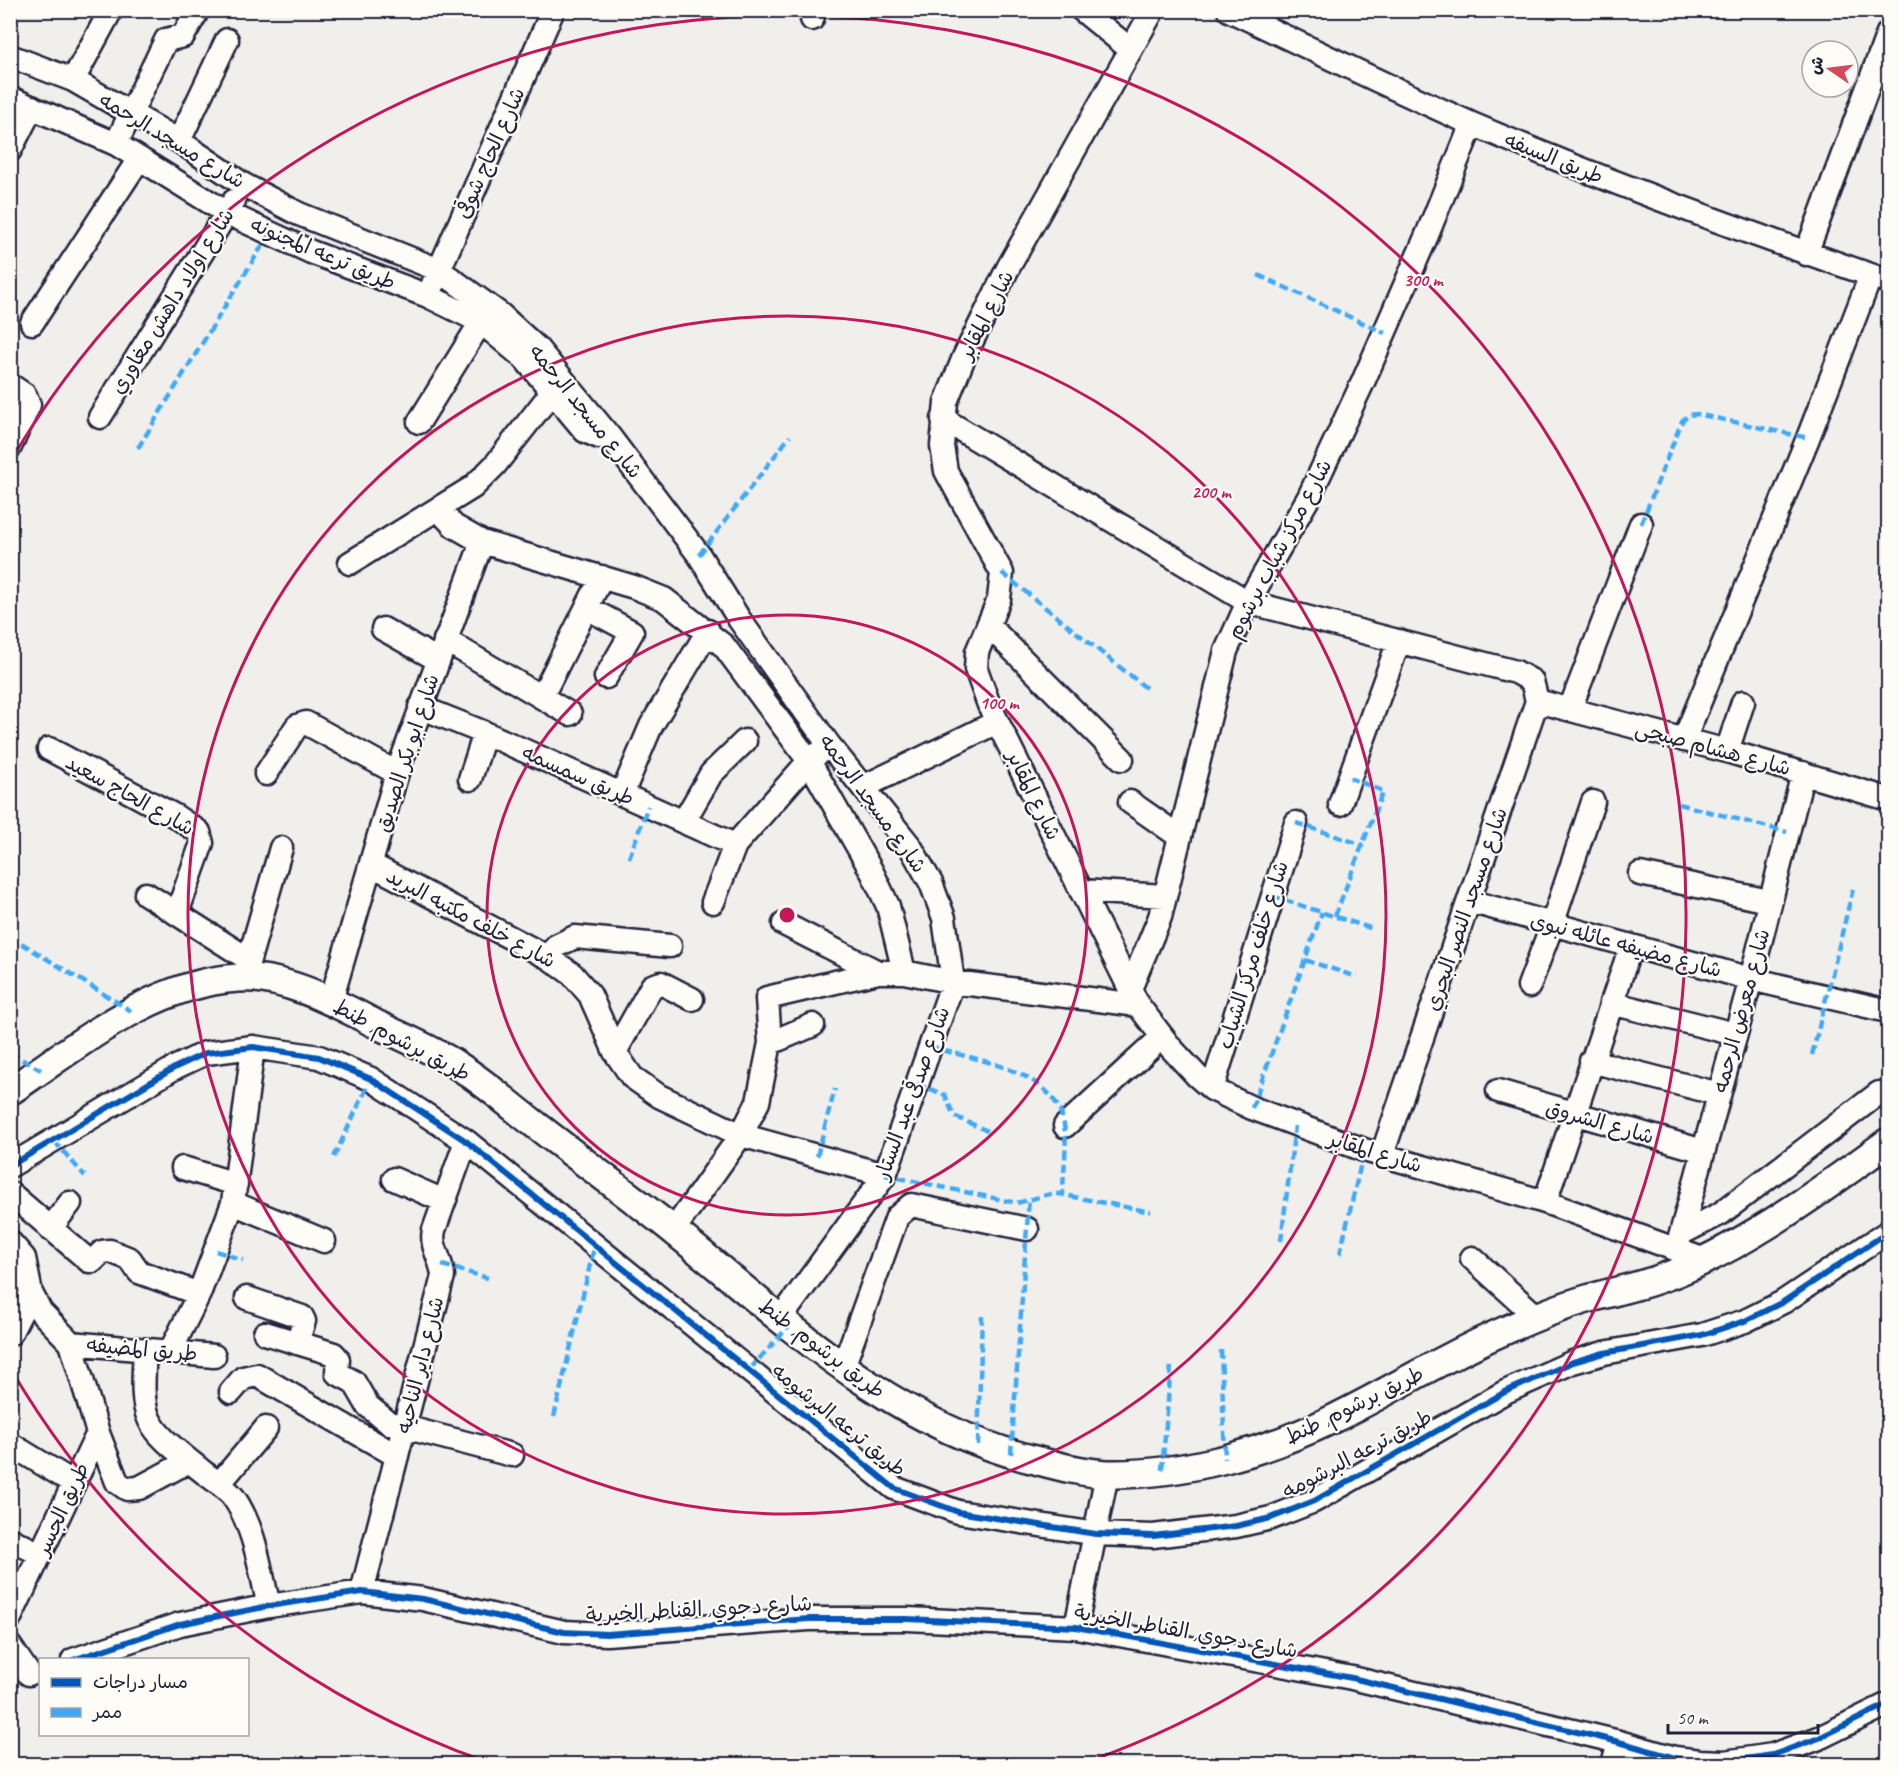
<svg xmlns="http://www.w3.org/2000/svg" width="1899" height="1775" font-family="Caveat,'Playpen Sans Arabic',sans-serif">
<rect width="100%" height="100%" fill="#f0efec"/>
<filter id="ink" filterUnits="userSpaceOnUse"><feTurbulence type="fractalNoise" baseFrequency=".0167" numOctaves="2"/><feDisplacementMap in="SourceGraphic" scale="12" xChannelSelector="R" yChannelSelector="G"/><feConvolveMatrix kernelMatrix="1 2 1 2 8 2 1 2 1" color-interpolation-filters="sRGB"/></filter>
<g filter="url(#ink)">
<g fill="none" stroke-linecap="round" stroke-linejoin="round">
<defs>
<path id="minor" d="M1082 10 1130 49
M1153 10 1008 268 964 357 946 402 942 446 946 471 1002 573 999 599 977 652 976 669 989 705 1138 1005 1171 1048 1197 1076 1212 1089 1252 1108 1364 1150 1545 1202 1705 1260
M1229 10C1310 48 1390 88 1472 124 1610 183 1747 233 1888 281
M812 19 815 10
M10 56 73 80 179 141 244 185 299 214 439 270 501 315 537 348 609 436 699 555 739 619 829 745 910 846 931 883 944 918 953 982 885 1175 781 1318
M73 80 111 10
M10 98 116 144 227 213 311 252 428 296 481 322 525 359 585 431 599 437
M179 141 227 40
M116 144 166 40 183 36 198 10
M10 150 32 107
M1806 254 1888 33
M433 284 553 10
M32 323 139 159
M10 385 25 395 29 405 10 447
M100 417 234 201
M943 419 1248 602 1516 672 1532 681 1537 701 1382 1155
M419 422 481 322
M438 509 454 526 482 542 634 587 664 599 724 646 809 761 872 872 888 906 904 972
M350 563 473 487 495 465 552 392
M587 608 632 632 606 677
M988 625 1122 759
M383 629 438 660
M445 640 570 714
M542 696 602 577
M1537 701 1727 751 1888 799
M420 707 485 733 735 845
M1570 709 1641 524
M1684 740 1808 438 1871 275
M49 749 175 816 199 832 202 843 177 913
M1727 751 1743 702
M266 774 297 726 306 723 397 773
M470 779 485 733
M863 787 997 722
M622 794 651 726 708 631
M1130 802 1180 837
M1340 804 1399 641
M684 821 711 774 745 741
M372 865 549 958 572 974 590 995 615 1052 632 1077 659 1096 741 1135 885 1175
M1640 874 1769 901
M1081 891 1165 896
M146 894 248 959
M1469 901 1751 979 1888 1011
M713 902 735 845 809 761 819 753
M784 924 878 972
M549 958 556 946 575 937 670 946
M244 977 281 848
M1529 986 1552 925 1593 802
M1130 989 1160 917 1226 651 1248 602 1309 497 1363 382 1427 235 1472 124
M331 1001 397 773 482 542
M1611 1003 1735 1034
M770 1043 813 1025
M615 1052 652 986 661 983 692 999
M1591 1061 1719 1094
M1212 1089 1296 823
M1498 1091 1703 1151
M1065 1126 1162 1037
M10 1166 176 1067 206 1053 253 1047 319 1057 371 1079 466 1141 894 1488 958 1512 1096 1534 1153 1536 1236 1526 1271 1518 1314 1501 1505 1392 1573 1362 1604 1353 1702 1335 1745 1321 1783 1302 1888 1232
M183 1168 236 1184
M394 1179 444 1201
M10 1193 89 1261H93L102 1252 110 1251 130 1259 139 1272 199 1294
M1545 1202 1631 946
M233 1203 324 1241
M50 1229 70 1203
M673 1231 741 1135 758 1102 770 1043 767 998 878 972H904L953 982 1138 1005
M1682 1233 1720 1214 1879 1093H1888
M10 1242 24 1258 31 1293 41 1312 71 1343 98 1433 117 1482 127 1489 139 1488 189 1461
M1677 1248 1751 979 1803 773
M1472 1258 1537 1317
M247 1298 302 1317 304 1321 297 1343
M265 1333 334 1354 338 1359 337 1373 354 1382 368 1406 389 1423 512 1455
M10 1334 31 1293
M71 1343 214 1356
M145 1350C140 1425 145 1425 202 1471 212 1479 226 1487 234 1498 255 1528 260 1570 269 1606
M170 1352 199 1294 233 1203 253 1047
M843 1367 897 1217 911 1205 1027 1229
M231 1392 243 1378 257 1375 397 1456
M10 1444 74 1483
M219 1484 266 1428
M10 1539 40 1554
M362 1592 443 1276C442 1259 430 1247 434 1230L466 1141
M10 1618 98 1433
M1076 1627 1107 1474
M10 1646 29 1674
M73 1660 180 1624 269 1606 362 1592 423 1599 564 1632 607 1634 809 1619H907L1076 1627 1352 1678 1619 1742 1675 1758 1700 1761 1724 1762 1773 1755 1819 1738 1888 1704
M1613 1764 1619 1742"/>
<path id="major" d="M10 1091C79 1045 152 983 238 978 284 974 339 1005 378 1025 404 1038 431 1049 455 1064 482 1080 507 1103 532 1122 577 1157 623 1191 668 1226 783 1319 888 1424 1035 1460 1058 1466 1084 1473 1108 1474 1186 1475 1266 1452 1335 1418 1390 1391 1441 1359 1497 1334 1526 1321 1556 1308 1587 1299 1611 1292 1636 1287 1659 1279 1736 1253 1822 1190 1888 1142"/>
</defs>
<use href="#minor" stroke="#22223b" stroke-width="27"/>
<use href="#major" stroke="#22223b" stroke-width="32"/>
<use href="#minor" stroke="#fdfcf7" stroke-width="22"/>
<use href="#major" stroke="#fdfcf7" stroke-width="27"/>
<path stroke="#3fa9f5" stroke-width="4.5" stroke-dasharray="9 4.5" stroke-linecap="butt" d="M1258 275 1385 333
M138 448 270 233
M1641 524 1682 421 1689 415 1697 414 1808 438
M699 555 790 436
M1002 573 1146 688
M1679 804 1787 832
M1296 823 1363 845
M629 858 648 806
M1272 896 1373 929
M1335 916 1383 791 1350 778
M10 936 131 1011
M1305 960 1357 977
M930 1047C975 1060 1056 1069 1064 1125 1068 1146 1063 1172 1063 1194
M10 1053 41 1070
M1812 1055 1854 885
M917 1084 945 1095 954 1116 992 1133
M1252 1108 1322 912
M54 1141 85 1176
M817 1156 835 1089
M334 1157 371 1079
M885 1175 1017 1203 1054 1193 1151 1212
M1281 1241 1295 1126
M216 1251 243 1260
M1340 1254 1364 1150
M442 1265 488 1278
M1221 1350 1225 1459
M750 1369 790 1325
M554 1417 595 1244
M978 1445 982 1316
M1011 1454 1029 1199
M1162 1470 1171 1366"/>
<defs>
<path id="cycleway" d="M10 1166 176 1067 206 1053 253 1047 319 1057 371 1079 466 1141 894 1488 958 1512 1096 1534 1153 1536 1236 1526 1271 1518 1314 1501 1505 1392 1573 1362 1604 1353 1702 1335 1745 1321 1783 1302 1888 1232
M73 1660 180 1624 269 1606 362 1592 423 1599 564 1632 607 1634 809 1619H907L1076 1627 1352 1678 1619 1742 1675 1758 1700 1761 1724 1762 1773 1755 1819 1738 1888 1704"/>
</defs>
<use href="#cycleway" stroke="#fdfcf7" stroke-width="10"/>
<use href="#cycleway" stroke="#0057b8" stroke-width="6"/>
</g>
</g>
<g fill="none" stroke="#c2185b" stroke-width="3">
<circle cx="787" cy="915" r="300"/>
<circle cx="787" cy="915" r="599"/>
<path d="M487 1762A899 899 0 0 1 12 1371M12 459A899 899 0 1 1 1087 1762"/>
</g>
<g text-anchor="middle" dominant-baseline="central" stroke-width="4.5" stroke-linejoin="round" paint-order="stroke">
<g font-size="21" fill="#22223b" stroke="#fdfcf7">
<text transform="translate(172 140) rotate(31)">شارع مسجد الرحمه</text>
<text transform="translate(490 153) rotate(-66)">شارع الحاج شوقى</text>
<text transform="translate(1554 158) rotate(22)">طريق السيفه</text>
<text transform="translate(323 253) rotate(23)">طريق ترعه المجنونه</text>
<text transform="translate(172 301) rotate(-58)">شارع اولاد داهش مغاوري</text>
<text transform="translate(986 315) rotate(-63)">شارع المقابر</text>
<text transform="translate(586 411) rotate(51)">شارع مسجد الرحمه</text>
<text transform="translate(1279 549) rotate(-62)">شارع مركز شباب برشوم</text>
<text transform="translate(1713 748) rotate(15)">شارع هشام صبحى</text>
<text transform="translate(407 753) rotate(-72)">شارع ابو بكر الصديق</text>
<text transform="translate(578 775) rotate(24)">طريق سمسمه</text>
<text transform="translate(130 795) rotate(29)">شارع الحاج سعيد</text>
<text transform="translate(1034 795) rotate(64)">شارع المقابر</text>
<text transform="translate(873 803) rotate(54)">شارع مسجد الرحمه</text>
<text transform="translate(1466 909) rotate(-71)">شارع مسجد النصر البحري</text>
<text transform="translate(471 918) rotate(28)">شارع خلف مكتبه البريد</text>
<text transform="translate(1626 945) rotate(15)">شارع مضيفه عائله نبوى</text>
<text transform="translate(1253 955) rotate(-73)">شارع خلف مركز الشباب</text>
<text transform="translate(1741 1011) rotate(-75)">شارع معرض الرحمه</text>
<text transform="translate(402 1040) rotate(28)">طريق برشوم, طنط</text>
<text transform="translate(912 1093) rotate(-70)">شارع صدقى عبد الستار</text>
<text transform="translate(1600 1122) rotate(16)">شارع الشروق</text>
<text transform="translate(1375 1152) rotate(17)">شارع المقابر</text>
<text transform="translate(822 1348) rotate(37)">طريق برشوم, طنط</text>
<text transform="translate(142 1349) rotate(5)">طريق المضيفه</text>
<text transform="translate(420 1365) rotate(-76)">شارع داير الناحيه</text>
<text transform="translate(1354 1405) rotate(-26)">طريق برشوم, طنط</text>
<text transform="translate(839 1420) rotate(39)">طريق ترعه البرشومه</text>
<text transform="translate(1357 1454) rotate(-28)">طريق ترعه البرشومه</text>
<text transform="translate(62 1509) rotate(-65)">طريق الجسر</text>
<text transform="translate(699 1609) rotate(-3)">شارع دجوي, القناطر الخيرية</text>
<text transform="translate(1186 1631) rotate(10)">شارع دجوي, القناطر الخيرية</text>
</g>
</g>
<circle cx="787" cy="915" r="9" fill="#c2185b" stroke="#fdfcf7" stroke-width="3"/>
<g font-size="18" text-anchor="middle" font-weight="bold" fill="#c2185b" stroke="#fdfcf7" stroke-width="4.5" stroke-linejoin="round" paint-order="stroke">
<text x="1423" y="286">300 m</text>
<text x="1211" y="498">200 m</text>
<text x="999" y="709">100 m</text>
</g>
<rect width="1899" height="1775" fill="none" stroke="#fdfcf7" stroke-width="36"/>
<rect x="18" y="18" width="1863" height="1739" fill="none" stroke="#22223b" stroke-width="2" filter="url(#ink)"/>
<rect x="39" y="1658" width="210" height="78" fill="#fdfcf7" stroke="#a5a5ac" stroke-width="1.5"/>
<rect x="51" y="1678" width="30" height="9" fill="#0057b8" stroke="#a5a5ac" stroke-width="1.5"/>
<text x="93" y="1688" font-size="18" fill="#22223b">مسار دراجات</text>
<rect x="51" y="1708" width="30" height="9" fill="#3fa9f5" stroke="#a5a5ac" stroke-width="1.5"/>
<text x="93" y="1718" font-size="18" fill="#22223b">ممر</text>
<g transform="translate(1830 69) rotate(284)"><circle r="28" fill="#fdfcf7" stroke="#a5a5ac" stroke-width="1.5"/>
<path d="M0-4.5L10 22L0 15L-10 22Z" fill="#d1495b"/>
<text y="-9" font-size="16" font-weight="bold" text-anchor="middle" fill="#22223b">ش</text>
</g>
<path d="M1668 1724v9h150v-9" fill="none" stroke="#22223b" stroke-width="3"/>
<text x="1677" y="1724" font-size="18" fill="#22223b" stroke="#fdfcf7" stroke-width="4.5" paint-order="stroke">50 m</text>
</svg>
